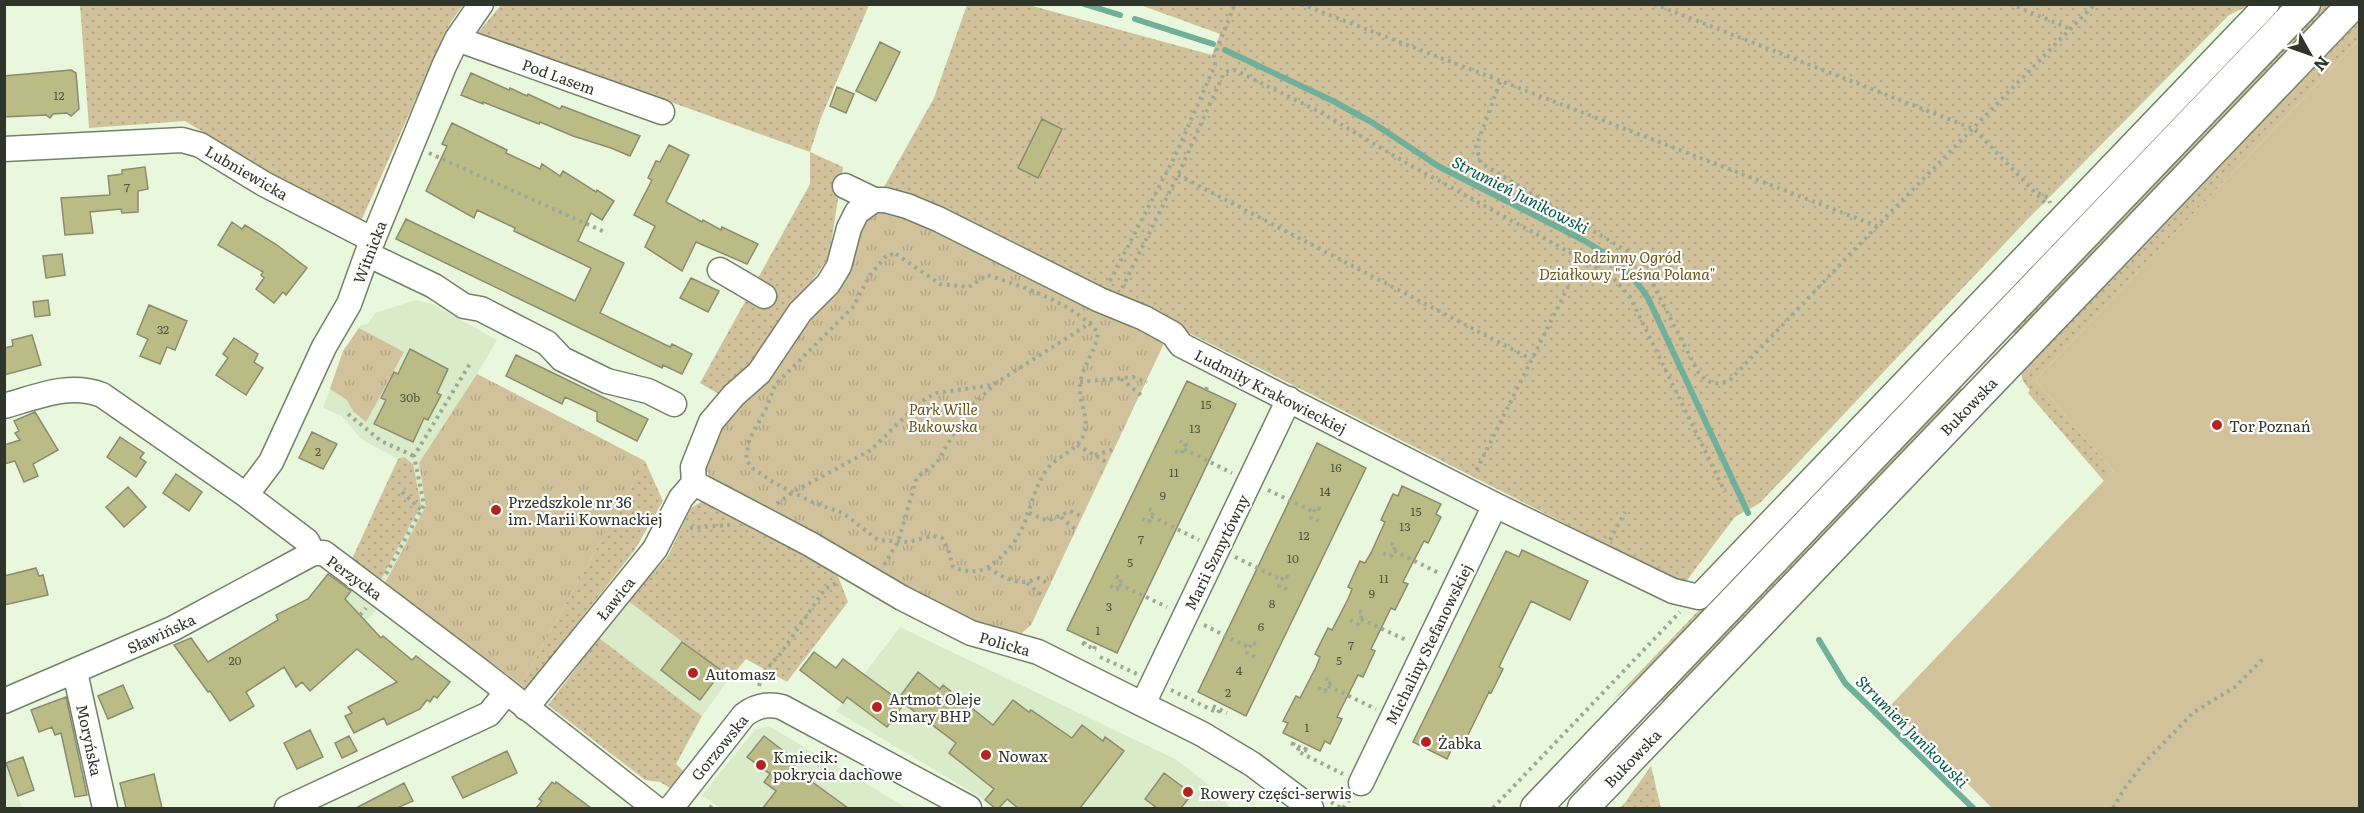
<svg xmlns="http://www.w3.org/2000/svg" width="2364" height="813" font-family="Literata,serif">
<defs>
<pattern id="grass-dots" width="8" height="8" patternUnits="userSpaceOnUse" patternTransform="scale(1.5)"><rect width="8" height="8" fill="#d1c29c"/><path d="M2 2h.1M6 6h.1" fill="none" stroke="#b4a787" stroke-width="1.8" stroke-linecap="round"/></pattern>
<pattern id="park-tufts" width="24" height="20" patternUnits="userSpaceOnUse" patternTransform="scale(1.5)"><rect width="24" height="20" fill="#d1c29c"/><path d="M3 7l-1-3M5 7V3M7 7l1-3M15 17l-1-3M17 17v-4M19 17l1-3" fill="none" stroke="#b4a787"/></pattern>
</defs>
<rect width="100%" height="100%" fill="#e9f7dc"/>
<path fill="#daebca" d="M416 300 432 304 497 340 477 374 645 461 521 685 352 559 398 459 361 439 342 416 323 408 343 351 361 325 367 324 375 313Z
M354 589 378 608 359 628 339 608Z
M628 601 730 678 702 716 599 638Z
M900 627 1175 759 1203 780 1231 808H995L985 800 836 711Z
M769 726 858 779 907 808H720L702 795 755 730Z
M4 758 18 797 22 808H5Z"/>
<path fill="url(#grass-dots)" d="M1144 4 2250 5 2229 15 2025 222 1760 503 1735 517 1684 584 1257 367 915 196 884 187 934 98 967 5H1029L1212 55 1220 34 1143 6Z
M80 5H463L450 23 361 221 306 195 185 121 89 128Z
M501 5H869L821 118 810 152 843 167 829 257 763 351 724 397 700 383 810 184V152L478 33Z
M2278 5H2288L1651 667 1611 702Z
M2323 5H2336L2015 335 2013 329Z
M2359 16V40L2035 380 2113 471 2104 481 2028 393 2030 390C2023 382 2019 377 2024 367Z
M1960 387 1963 391 1666 704 1661 700 1693 662 1956 389Z
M404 457 413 464 421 505 380 581 352 559 398 459Z
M645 461 663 501 634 551 526 689 521 685Z
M706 499 836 571 848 602 787 682 746 659 730 678 628 601 668 556 691 508Z
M599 638 702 716 676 764 687 774 673 790 660 782 645 780 548 705Z
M1651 766 1661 808H1619L1624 804Z"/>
<path fill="url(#park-tufts)" d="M896 206 1167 337 1031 625 1022 633 989 628 721 491 704 468 713 437 859 223 875 209Z
M359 328 404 352 366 422 353 411 347 400 330 389 343 351Z
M477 374 645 461 521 685 385 583 426 506 419 463Z"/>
<path fill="#d1c29c" d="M2359 40V808H1992L1890 706 2113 471 2035 380Z"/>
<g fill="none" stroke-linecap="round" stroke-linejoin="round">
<path stroke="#70af99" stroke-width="6" d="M1084 4 1120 15
M1135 19 1213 44
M1225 50 1333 101 1373 123 1438 166 1583 240C1611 256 1631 272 1648 298L1748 513
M1819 640 1845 683 1973 808"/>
</g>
<path fill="#bbbc85" stroke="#8a8b70" stroke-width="1.5" d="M880 42 900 52 876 101 856 91Z
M71 70 76 73 79 109 71 116 67 113 53 114 50 118 46 115 4 117V76Z
M471 73 509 90 510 88 527 96 528 94 560 109 562 106 640 136 630 156 611 148 573 136 540 122 539 124 483 102V104L461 95Z
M837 87 854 94 846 113 830 106Z
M1042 119 1062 129 1038 178 1018 168Z
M452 123 507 150 506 153 540 169 542 164 560 176 563 171 596 192 597 190 614 201 602 220 591 213 578 241 624 263 600 313 670 347 672 344 692 354 682 374 663 365 662 368 396 239 406 219 575 301 591 268 514 231 515 228 477 210 474 218 426 191 447 146 442 144Z
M669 145 689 155 666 202 702 222 703 220 721 230 722 227 758 244 747 264 696 242 682 271 645 247 655 226 634 215 652 180 648 178 656 161 660 162Z
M145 167 148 189 138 191V212L122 213 121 209 90 212 93 233 65 235 61 198 110 195 108 176 122 174V170Z
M232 222 242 229 245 225 277 245 307 268 286 295 283 292 274 303 256 289 264 278 261 275 263 272 218 245Z
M62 254 65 275 46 278 43 256Z
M691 278 719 291 708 312 680 298Z
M48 300 50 315 35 317 33 302Z
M149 305 187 321 175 350 167 347 160 364 140 356 148 339 137 334Z
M32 335 41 365 4 375V348L13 346 12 340Z
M234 338 258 354 254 362 263 368 246 395 216 375 228 358 223 354Z
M410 349 448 369 437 393 441 395 428 420 424 418 413 442 374 424 386 400 381 398 394 372 398 374Z
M516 355 648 419 637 441 597 421V412L565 397 562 404 506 376Z
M1187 381 1236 404 1117 653 1067 630Z
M35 412 58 450 33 464 38 476 24 482 15 461 4 464V445L20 440 15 433 19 431 14 421Z
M312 432 337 444 323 469 299 458Z
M120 437 144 453 140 458 146 462 136 477 107 457Z
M1317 443 1366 468 1246 716 1198 692Z
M176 474 202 492 189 511 163 493Z
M1402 486 1441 504 1436 514 1441 517 1428 543 1424 541 1408 572 1403 582 1408 584 1395 610 1391 608 1371 649 1375 651 1363 677 1358 675 1337 717 1342 719 1330 744 1325 741 1320 751 1283 733 1288 723 1283 721 1296 696 1300 698 1316 667 1320 657 1315 654 1328 628 1332 630 1348 599 1352 589 1348 587 1360 561 1365 563 1371 553 1385 522 1381 520 1393 494 1398 496Z
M128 487 146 507 124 527 106 507Z
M1522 550 1588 581 1570 620 1531 601 1499 667 1503 669 1491 693 1489 692 1465 741 1457 737 1447 759 1413 742 1506 551 1519 557Z
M36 568 39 576 43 575 48 595 4 605V576Z
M328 574 351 591 345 599 381 638 383 636 412 660 416 656 450 682 437 698 434 696 430 702 427 700 420 709 387 725 384 718 354 733 345 716 352 713 348 707 397 682 357 649 310 691 302 682 296 687 284 667 246 692 254 706 230 721 210 691 208 692 174 645 191 638 208 662 278 620 276 615 308 599Z
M682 642 722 671 700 700 661 670Z
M814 652 836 668 843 659 904 704 887 727 847 697 843 703 800 670Z
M918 672 940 689 943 685 993 725 1013 700 1029 712 1031 710 1072 738 1082 725 1103 741 1105 737 1124 751 1080 808H1018L1007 799 999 808H995L985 800 994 789 949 753 956 743 898 699Z
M123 685 133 708 108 719 98 696Z
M66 697 87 795 75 797 61 733 55 735 52 727 39 732 31 710Z
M310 730 323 757 297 769 284 743Z
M349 736 357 751 342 758 335 743Z
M764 736 798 762 793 768 848 808H763L776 791 764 782 770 774 747 757Z
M507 751 517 773 463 798 452 777Z
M23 757 34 790 18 796 6 763Z
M1164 773 1192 794 1181 808H1157L1145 799Z
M154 774 162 808H126L120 783Z
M552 782 555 784 556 782 591 808H536L542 801 539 799Z
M404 783 413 801 397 808H356Z"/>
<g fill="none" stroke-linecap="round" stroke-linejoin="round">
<defs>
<path id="minor" d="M457 39 662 112
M4 149 182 140 200 145 264 184 373 240
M845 186 874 200H885L907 206 938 219 1100 300 1144 318 1173 334 1181 345 1495 505 1673 591 1699 597 2267 4
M367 254 434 286 464 306 481 309 547 343 562 359 607 381 648 391 674 404
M720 270 764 296
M4 406C37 397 69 382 102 395L246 495 307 541 313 553
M694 483 810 544 902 598 971 633 1038 652 1202 734 1252 764 1311 808
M694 483 693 467 711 422 734 395 759 373 800 312 828 284 839 266 849 228 857 212 874 200
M246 495 271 462 324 347 349 304 367 254 444 66 457 39 481 4
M75 672 105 808
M4 701 172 629 313 553H324L479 670 655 808
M1143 704 1289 399
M526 708 655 549 681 498 694 483
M1361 783 1495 505
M287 808 489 714 506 693
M671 808 744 715C756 706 767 703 782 707L969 808"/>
<path id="major" d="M1536 808 2305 4
M1583 808 2353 4"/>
</defs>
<use href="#minor" stroke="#748068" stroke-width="27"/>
<use href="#major" stroke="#748068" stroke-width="33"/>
<path stroke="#9ea995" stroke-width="4" stroke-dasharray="3 4.5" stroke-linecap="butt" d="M1301 4 1877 226 2095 4
M1654 4 1974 129 2047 205
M2010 4 2071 29
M1500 82 1476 147 1481 163 1640 259 1698 372C1708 383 1714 386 1729 381L1877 226
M429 153 607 233
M1178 175 1531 359
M2038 193 2049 198 2050 203
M896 254 940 284 969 287 987 275C1021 286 1076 304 1098 333 1096 352 1082 365 1080 385 1078 401 1090 418 1084 434 1077 452 1055 456 1045 472 1024 507 1032 532 995 562 982 574 969 573 953 567L948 549 942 538 933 536 908 542 878 540 843 513 814 503 773 482 752 468 746 459 749 440 766 409 775 385 853 307 870 275 887 255Z
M1582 259 1614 279 1630 297 1725 492
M1110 281 1176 154 1215 65 1214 56 1235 4
M1122 288 1178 175 1223 75 1228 71 1235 70 1322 113 1408 164 1582 259 1475 473
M1121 379 1141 395
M1080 382 1133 377 1147 382
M1206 390 1208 384
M348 414 381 441 414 456
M1077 445 1108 463
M1184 449 1232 473
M1175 451 1181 454 1186 444 1180 441
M1095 455 1115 449
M1268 490 1314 512
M402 492 421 510
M777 504 793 492 871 450 920 402 936 393 993 385 1095 320
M1029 513 1048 521 1070 511 1083 517
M1151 516 1199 540
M1061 517 1076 530
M1142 519 1149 522 1154 511 1147 508
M1319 521 1311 518 1316 507 1324 511
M690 528 730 525
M1610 540 1625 512
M1394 551 1439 573
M1383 553 1391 556 1396 546 1388 542
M1235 557 1282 580
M884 565 898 542 917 477 936 464 968 409 993 386
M988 568C1008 579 1016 587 1039 578L1050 585
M386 574 424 505 414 456 471 362
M1027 583 1044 597
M1119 584 1167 607
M1110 586 1117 589 1122 579 1115 576
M1287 589 1279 586 1284 575 1292 579
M360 615 366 608
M1361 619 1406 640
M1350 620 1358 624 1363 613 1356 610
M1204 625 1250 648
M1082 643 1096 650
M1084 644 1087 639
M1094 649 1096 643
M1100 657 1137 674
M1255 657 1247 653 1252 642 1260 646
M759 686 762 674 781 653 825 589 836 583
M1328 686 1376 709
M1318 688 1325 691 1331 681 1323 677
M1171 690 1218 713 1220 709
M1213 706 1227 713
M1291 743 1307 751
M1293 745 1295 739
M1299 748 1297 751 1343 774
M1305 750 1307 745
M1331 802 1341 808
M710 808 714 804
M1343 808 1350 799
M1493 808 1680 612
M2113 808 2124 789 2144 763 2194 712 2235 687 2264 658"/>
<use href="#minor" stroke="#fff" stroke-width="24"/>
<use href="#major" stroke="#fff" stroke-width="30"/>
</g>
<g fill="#b4241f" stroke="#fff" stroke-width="2">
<circle cx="2217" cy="425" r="6"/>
<circle cx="496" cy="510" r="6"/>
<circle cx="693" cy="673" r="6"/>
<circle cx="877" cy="707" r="6"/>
<circle cx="1426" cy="742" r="6"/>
<circle cx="986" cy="755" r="6"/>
<circle cx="761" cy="765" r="6"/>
<circle cx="1188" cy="792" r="6"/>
</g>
<g text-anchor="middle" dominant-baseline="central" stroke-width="4.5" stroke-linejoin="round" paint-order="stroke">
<g font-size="12" fill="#525741">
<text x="59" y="95">12</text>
<text x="127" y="187">7</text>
<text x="163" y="329">32</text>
<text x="410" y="397">30b</text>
<text x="1206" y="404">15</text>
<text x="1195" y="428">13</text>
<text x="318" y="451">2</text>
<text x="1336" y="467">16</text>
<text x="1174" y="472">11</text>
<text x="1325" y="491">14</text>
<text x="1163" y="495">9</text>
<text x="1416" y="511">15</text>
<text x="1405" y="526">13</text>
<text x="1304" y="535">12</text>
<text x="1141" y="539">7</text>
<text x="1293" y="558">10</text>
<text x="1130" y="562">5</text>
<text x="1384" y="578">11</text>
<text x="1372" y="593">9</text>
<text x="1272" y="603">8</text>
<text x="1109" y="606">3</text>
<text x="1261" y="626">6</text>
<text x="1098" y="630">1</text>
<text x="1351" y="645">7</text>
<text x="235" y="660">20</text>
<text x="1339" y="660">5</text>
<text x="1239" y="670">4</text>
<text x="1228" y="692">2</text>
<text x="1307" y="727">1</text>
</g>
<g font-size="15" fill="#2f352a" stroke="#fff">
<text transform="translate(559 76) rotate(20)">Pod Lasem</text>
<text transform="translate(247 172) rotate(30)">Lubniewicka</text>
<text transform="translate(369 252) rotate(-69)">Witnicka</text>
<text transform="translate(1271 391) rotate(27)">Ludmiły Krakowieckiej</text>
<text transform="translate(1968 406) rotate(-46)">Bukowska</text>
<text transform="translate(1216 552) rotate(-64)">Marii Szmytówny</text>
<text transform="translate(355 577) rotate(36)">Perzycka</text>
<text transform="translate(615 598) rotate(-51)">Ławica</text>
<text transform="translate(161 633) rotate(-25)">Sławińska</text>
<text transform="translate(1005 643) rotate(16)">Policka</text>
<text transform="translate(1428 644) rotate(-64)">Michaliny Stefanowskiej</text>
<text transform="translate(90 740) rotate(78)">Moryńska</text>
<text transform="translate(719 747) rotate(-51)">Gorzowska</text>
<text transform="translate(1632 758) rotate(-46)">Bukowska</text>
</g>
<g font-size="15" font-style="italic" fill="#695315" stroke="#fff">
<text x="1627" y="256">Rodzinny Ogród<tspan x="1627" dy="17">Działkowy "Leśna Polana"</tspan></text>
<text x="943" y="408">Park Wille<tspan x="943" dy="17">Bukowska</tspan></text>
</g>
<g font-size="15" fill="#2f352a" stroke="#fff" text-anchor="start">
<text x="2229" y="425">Tor Poznań</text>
<text x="508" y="501">Przedszkole nr 36<tspan x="508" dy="17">im. Marii Kownackiej</tspan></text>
<text x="705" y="673">Automasz</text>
<text x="889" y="698">Artmot Oleje<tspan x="889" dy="17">Smary BHP</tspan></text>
<text x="1438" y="742">Żabka</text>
<text x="998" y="755">Nowax</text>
<text x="773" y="756">Kmiecik:<tspan x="773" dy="17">pokrycia dachowe</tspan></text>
<text x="1200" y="792">Rowery części-serwis</text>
</g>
<g font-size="16" font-style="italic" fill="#005944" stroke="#fff">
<text transform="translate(1521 194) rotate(27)">Strumień Junikowski</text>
<text transform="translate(1913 731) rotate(45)">Strumień Junikowski</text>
</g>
</g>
<rect width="2364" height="813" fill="none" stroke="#2f352a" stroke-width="12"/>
<g transform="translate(2310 54) rotate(130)" stroke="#ffffff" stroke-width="4.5" paint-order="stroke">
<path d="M0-4.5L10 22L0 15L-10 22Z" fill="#2f352a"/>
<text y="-9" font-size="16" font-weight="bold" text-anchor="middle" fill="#2f352a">N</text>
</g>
</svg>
